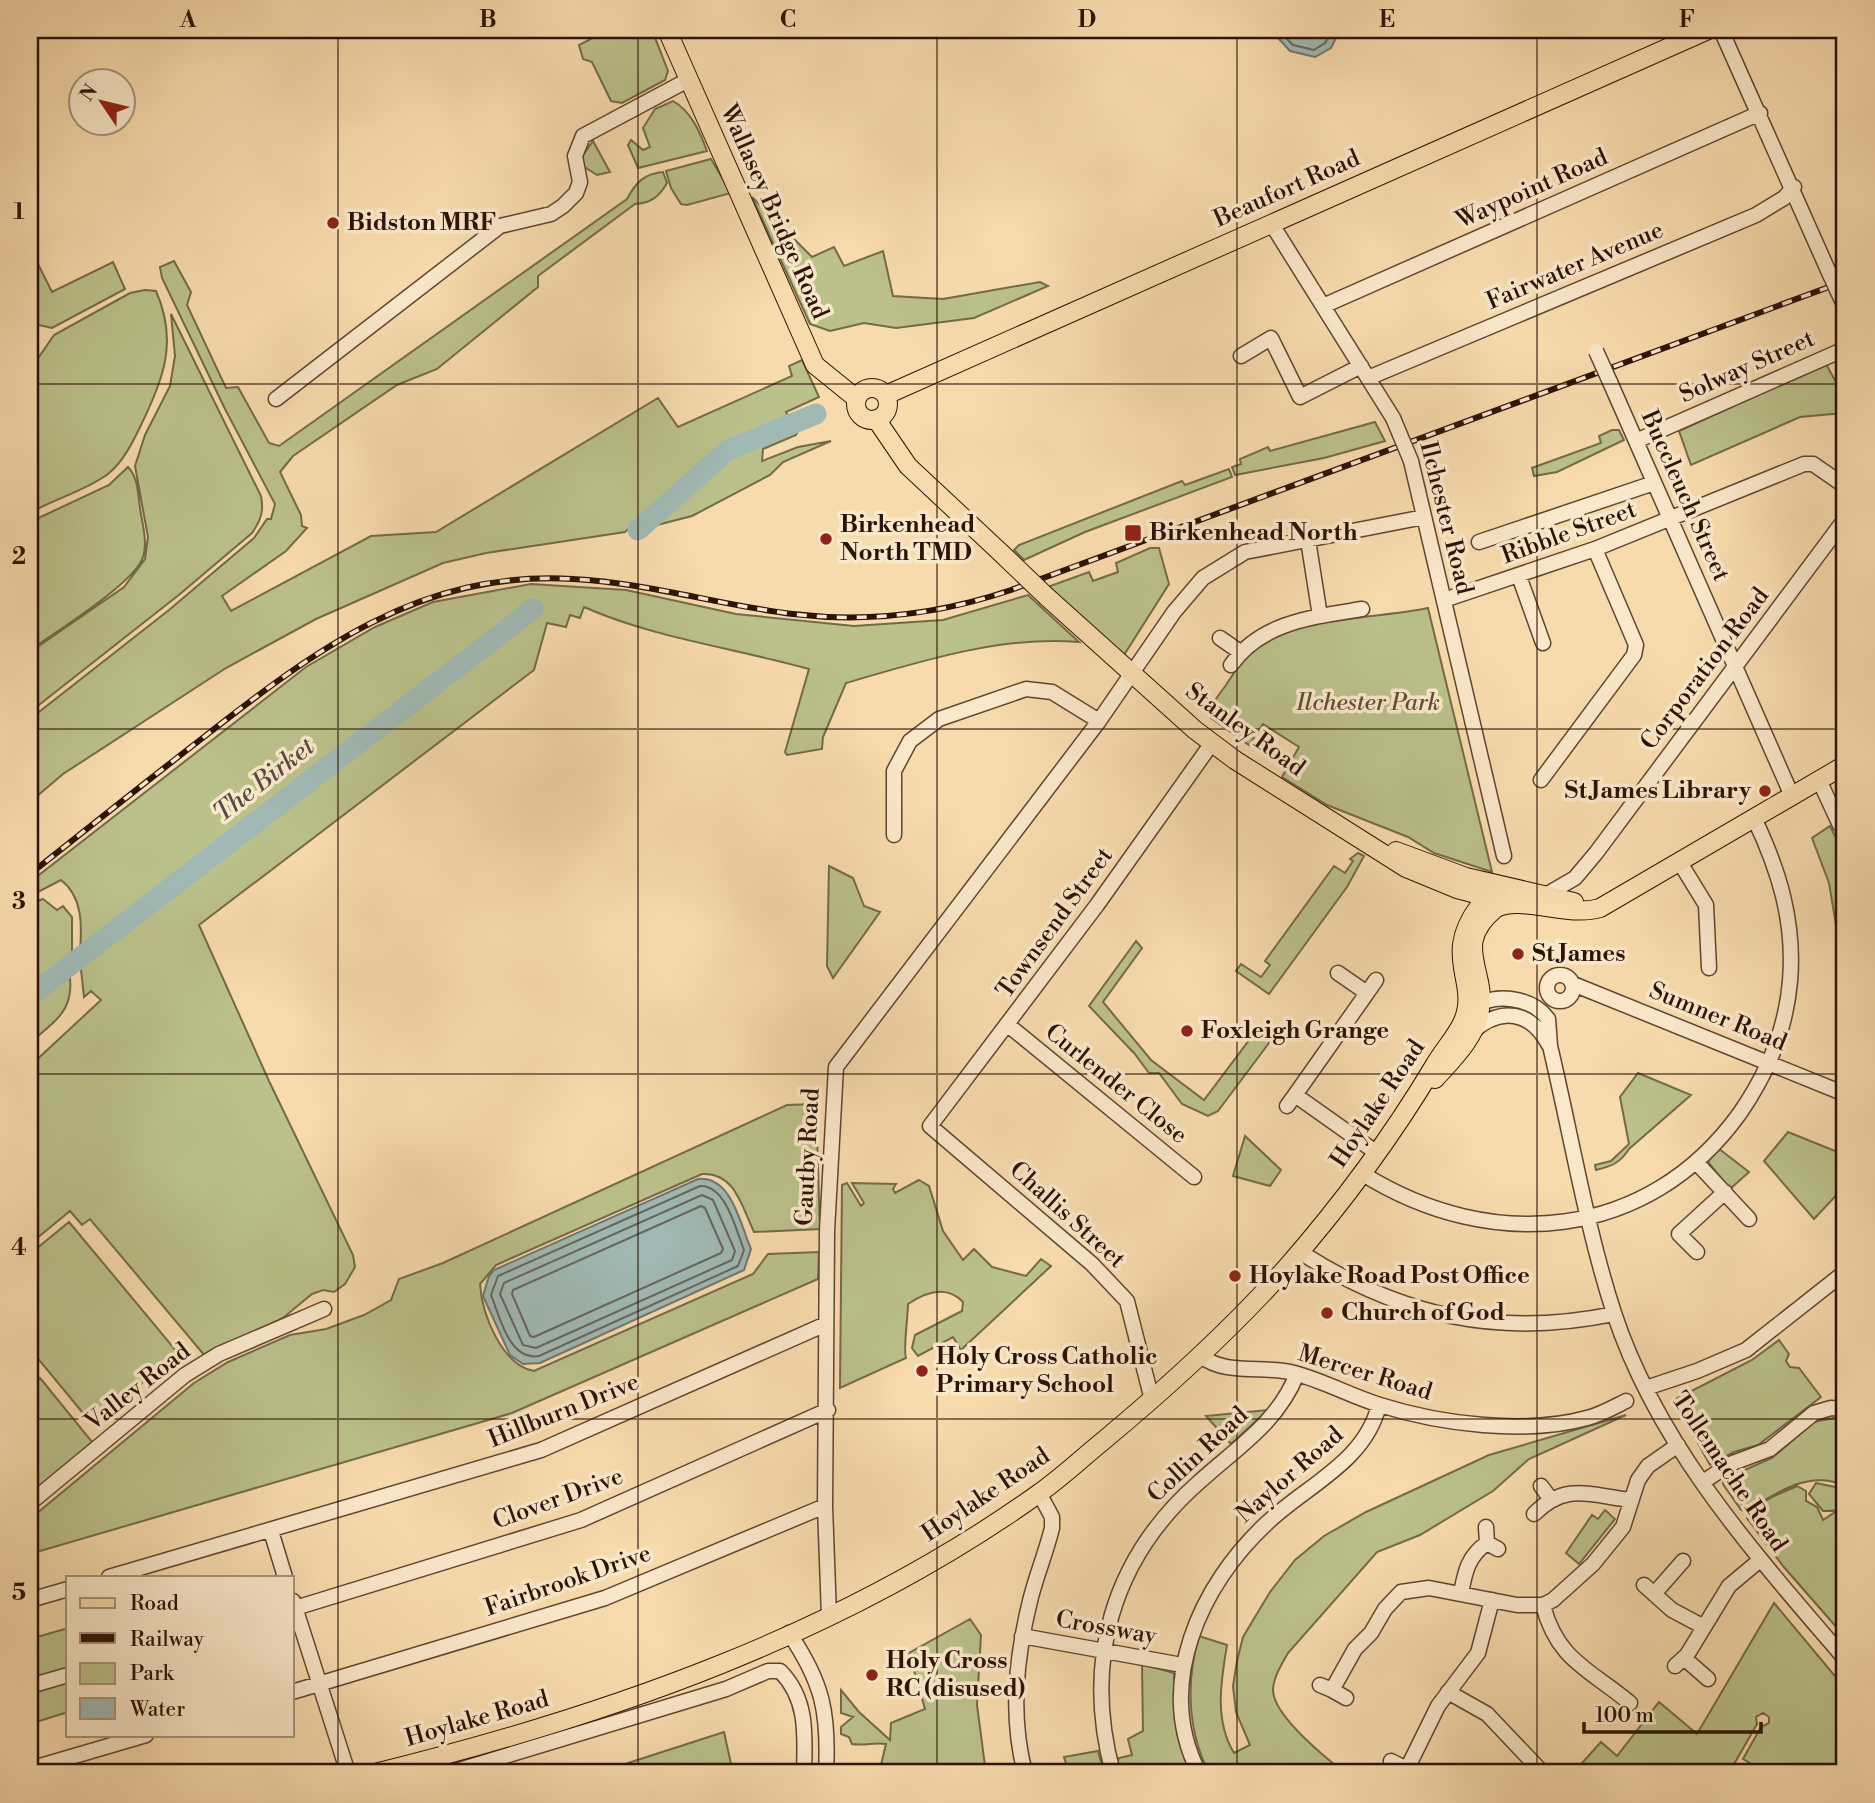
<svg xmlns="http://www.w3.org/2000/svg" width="1875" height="1803" font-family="'Libre Bodoni',serif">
<rect width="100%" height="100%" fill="#f8dbad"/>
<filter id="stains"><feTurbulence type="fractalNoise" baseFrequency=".00286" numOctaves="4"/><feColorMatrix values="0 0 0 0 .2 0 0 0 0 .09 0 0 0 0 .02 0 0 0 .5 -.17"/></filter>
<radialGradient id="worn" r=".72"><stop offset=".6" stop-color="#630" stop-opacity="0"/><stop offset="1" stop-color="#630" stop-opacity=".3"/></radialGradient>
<path fill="#bbc18b" stroke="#746a48" stroke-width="2" d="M608 30H652L668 71 665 80 622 103 611 101 592 62 583 59 579 45Z
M673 101C691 111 700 132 707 151L638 168 628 145 631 140 643 150 650 147 643 128 655 109Z
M593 141 610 172 597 175 583 166V155Z
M711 159 731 193 687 205 681 204 671 188 666 171Z
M663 172 667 183C659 197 651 203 635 204L538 276V287L437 369 397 385 293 456 280 472 301 515 302 526 307 528 286 551 222 596 231 611 371 536 436 532 658 398 678 427 792 376 789 366 802 360 819 397 786 412 789 418 722 448 625 532 486 553 443 563 316 619 226 668 63 774 30 802V719L169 610 254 538 267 519H271L275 504 225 409 162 278 160 267 174 261 191 292 187 305 226 388 238 387 269 443 279 446 627 199C636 182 644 174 663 172Z
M752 197 812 257 834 247 844 266 883 251 893 296 943 299 1040 282 1048 286 974 318 896 328 864 323 830 331 810 324Z
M30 248 52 292 113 262 125 289 52 328 30 323Z
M145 290 156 291C178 341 164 378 141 425 133 442 123 462 108 474 85 491 54 499 30 513V370L54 335 130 293Z
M171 314 261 496C264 511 261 520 252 533L180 594 30 712V655L36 648 124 587 145 559 148 537 135 466 145 435 170 386 175 356Z
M1826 364 1837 384 1843 413 1800 417 1691 465 1679 431Z
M1375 422 1385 441 1324 458 1235 475 1232 467 1241 464 1240 459 1268 447 1270 451Z
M801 425 796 435 763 449 762 461 798 447 831 441 783 462 770 475 692 516 653 526 740 451Z
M1612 430H1619L1624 440 1557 472 1534 476 1532 468 1601 443 1599 436Z
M128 467C138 477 138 494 140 508 142 522 148 543 143 557 135 583 54 633 30 650V522L109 485Z
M1229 469 1232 477 1085 532 1024 560 1014 550 1019 545 1182 481 1185 485Z
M1150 548H1159L1169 584 1124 655 1042 589 1089 572 1093 581 1118 572 1116 563Z
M531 584 626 590 736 614 854 626 943 620 1028 595 1079 642C1003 635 918 662 846 683L823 737 822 749 787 755 785 752 809 669C734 648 654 638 584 607L580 618 570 615 566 627 547 623 534 670 199 925 269 1081 353 1255 355 1267 345 1284 334 1292 323 1290 312 1294 283 1318 205 1356 90 1219 82 1225 70 1211 30 1244V1066L101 1000 91 991 84 997 80 960 111 944 535 611 527 603 80 952C82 926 83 897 61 880L30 896V882L306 667 375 627 433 602Z
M1428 608 1492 872 1434 853 1408 837 1327 805 1282 777 1299 747 1263 724 1249 745 1211 718C1209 705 1219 695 1226 685 1233 674 1242 660 1252 651 1292 616 1378 619 1428 608Z
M1830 826 1835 836 1845 833V883H1839L1836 925 1829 883 1812 838Z
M1358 853 1364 856 1347 887 1269 994 1236 971 1241 964 1261 977 1270 965 1265 961 1334 866 1345 873 1353 861 1350 859Z
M829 866 853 878 864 906 880 912 833 978 827 966Z
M43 899 57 910 63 906 72 917V955L30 983V904Z
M1136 941 1142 948 1103 1002 1151 1060 1204 1100 1256 1031 1270 1030 1269 1043 1218 1111 1208 1116 1182 1104 1159 1073H1149L1134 1053 1089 1006Z
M69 970C76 1010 57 1019 30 1043V1001Z
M1638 1073 1691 1095 1629 1149C1620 1163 1612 1166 1596 1170L1595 1165 1611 1161 1629 1144 1620 1097Z
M816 1104 820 1229 754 1232C742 1207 735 1172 702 1174L496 1265 480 1284C482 1315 502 1365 534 1371L753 1274 768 1254 819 1252 818 1279 512 1413 30 1554V1519L194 1383 228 1362 290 1335 326 1329 364 1315 391 1300 399 1279 443 1263 787 1105Z
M1788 1132 1845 1155V1186L1814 1219 1764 1161Z
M1245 1136 1281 1170 1270 1186 1233 1176Z
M1718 1148 1749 1172 1730 1189 1708 1162Z
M919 1180 929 1186 943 1231 963 1260 974 1249 992 1267 1026 1276 1041 1259 1051 1266 961 1350 953 1337 918 1356 912 1348 915 1335 962 1311 963 1302C947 1285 926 1292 908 1304 908 1316 903 1350 906 1358L840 1388 842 1185 847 1183 861 1206 864 1203 852 1183 896 1184 893 1189 895 1193Z
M69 1222 178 1353 92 1424 30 1349V1254Z
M1779 1340 1789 1354 1786 1361 1790 1367 1799 1368 1821 1397 1758 1445 1734 1452 1710 1465 1674 1400 1752 1360Z
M40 1378 93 1443 30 1495V1387Z
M1268 1410 1231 1444 1206 1416Z
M1626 1415 1529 1459 1493 1491 1420 1535 1377 1552 1288 1653C1282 1664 1274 1676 1273 1689 1272 1715 1326 1758 1345 1773H1209C1187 1730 1186 1681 1199 1636L1227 1645C1221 1681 1214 1720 1234 1753L1250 1745 1236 1712 1233 1686 1237 1661 1243 1637 1270 1592 1295 1560 1324 1536 1366 1512 1489 1455Z
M1838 1417 1845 1418V1486C1810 1469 1775 1493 1746 1512L1741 1510 1723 1484 1724 1479 1772 1458 1814 1422Z
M1816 1483 1845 1489V1510L1823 1511 1809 1494Z
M1797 1486 1806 1491V1501L1817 1507 1823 1520 1835 1512H1845V1637L1783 1566 1747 1518C1754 1502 1782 1493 1797 1486Z
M1605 1510 1615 1519 1579 1564 1566 1553 1592 1515 1598 1519Z
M1774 1603 1845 1688V1773H1767L1743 1759 1761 1727 1769 1723V1717L1763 1713 1756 1717 1757 1724 1729 1773H1573L1601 1742 1617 1756 1659 1702 1697 1734Z
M970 1619 981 1635 977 1705 986 1773H879L886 1744C874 1742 865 1746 852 1744L849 1737 841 1734V1727L853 1717 841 1713V1690L859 1712 890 1740 891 1723 925 1709 909 1653Z
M68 1628V1712L30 1724V1639Z
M1142 1664 1174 1673C1175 1707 1177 1743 1192 1773H1121L1117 1762 1119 1758 1132 1755 1128 1739 1143 1731Z
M724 1732 733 1773H597Z
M1098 1751 1104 1773H1069L1064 1757Z"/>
<path fill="#a0b9b4" stroke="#72766e" stroke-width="2" d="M1271 30H1340L1331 48 1315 57 1290 51Z
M698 1179C732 1176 740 1224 751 1249L744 1270 540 1363 523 1364 510 1355 483 1296 489 1276 494 1270Z"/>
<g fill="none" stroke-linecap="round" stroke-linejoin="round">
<path stroke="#66665d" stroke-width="2" d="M1278 30 1293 45 1314 50 1325 43 1333 30
M700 1186C726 1185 736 1230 744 1250L738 1266 539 1356C509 1361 500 1317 491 1295L498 1276Z
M702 1195 713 1200 735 1251 732 1260 536 1348 523 1345 500 1294 504 1283Z
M701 1206 705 1208 723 1249 721 1253 534 1337 530 1336 512 1294 513 1290Z"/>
<path stroke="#a0b9b4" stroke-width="21" d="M638 530 728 450 816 414
M30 996 533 609"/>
<defs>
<path id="minor" d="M1721 30 1827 268
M1271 223 1393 418
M1838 292 1845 307
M1323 306 1760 113
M1241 356 1271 338 1300 397 1361 366
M1368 378 1756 215 1784 198 1794 187
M1610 382 1792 796
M276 399 500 226 551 214 563 206 576 193 580 182 575 156 583 136 688 80
M1636 441 1838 352
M1411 461 1504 856
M1308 540 1320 616
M1479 542 1654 483
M1519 576 1543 643
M1444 600 1595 549 1804 464H1813L1845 486
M1220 638 1240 652
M1231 665C1261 622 1313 617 1362 609
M1541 780 1634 655 1636 645 1595 549
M1819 780 1840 825
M894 835V771L910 741 939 719 1026 689 1052 692 1099 721
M1679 861 1706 905 1709 968
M1544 896 1575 878 1596 853 1845 519
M1338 973 1367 993 1295 1095 1377 1153
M1547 988a13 13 0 1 1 26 0a13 13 0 1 1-26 0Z
M1573 984 1845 1094
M1367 993 1376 980
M1473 1008C1494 992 1532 997 1548 1019L1550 1046C1571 1134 1586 1227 1614 1313 1658 1447 1756 1555 1845 1659
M1008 1025 1194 1177
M1472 1032C1501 1006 1531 1011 1549 1045
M1287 1106 1295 1095
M1696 1162 1749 1219
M1363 1174C1491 1254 1648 1241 1740 1113 1767 1074 1786 1029 1790 981 1795 922 1779 870 1754 818
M1300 1252C1400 1316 1497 1338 1614 1314
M1697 1252 1679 1234 1725 1192
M1201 1356C1226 1376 1265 1365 1294 1373 1324 1381 1351 1396 1380 1405 1440 1424 1526 1435 1587 1418 1600 1415 1614 1407 1626 1401
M1646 1388 1697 1371 1746 1350 1845 1272
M1152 1400 1127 1301 1092 1264 930 1126 1097 905 1212 743
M1703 1482 1730 1464 1770 1449 1814 1413 1831 1408 1845 1409
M1541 1486 1550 1498
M30 1503 185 1375 219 1354 324 1309
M1534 1514C1566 1482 1589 1495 1630 1500
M1486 1527 1487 1543
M271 1531 285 1577
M109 1577 541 1450 826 1324
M1644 1585 1672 1610 1704 1627
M1461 1593C1465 1572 1468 1556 1487 1543L1498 1549
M1654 1594 1683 1561
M30 1600 68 1589
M293 1601 348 1773
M1543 1605C1557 1660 1589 1669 1630 1703
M292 1609 581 1520 828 1410
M829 1616 825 1506 827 1231 836 1067 1099 721 1174 612 1203 578 1245 552 1424 517
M789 1633C823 1683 829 1713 826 1773
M1022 1636 1182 1665
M1684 1658 1708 1679
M1675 1666 1687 1655 1729 1586 1760 1560
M1320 1685 1332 1690 1355 1649 1371 1633 1385 1609 1401 1592 1429 1588 1517 1605H1543L1553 1600 1593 1564 1623 1527 1638 1480 1648 1466 1678 1445
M30 1686 68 1675
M1332 1690 1346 1698
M292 1692 605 1598 825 1506
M1448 1692 1487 1714 1543 1773
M1391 1761 1407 1769
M30 1769 146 1735
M449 1773 726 1689 768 1671H780C808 1699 805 1735 804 1773
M1025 1773C1010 1716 1016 1658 1030 1601 1036 1576 1046 1553 1052 1528V1517L1039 1493
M1113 1773C1083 1663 1111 1560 1198 1483 1236 1448 1277 1424 1297 1374
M1199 1773C1154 1685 1200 1585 1267 1523 1307 1485 1365 1462 1379 1405
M1414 1773 1407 1769 1438 1706 1478 1653 1492 1600"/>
<path id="major" d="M667 30 815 365 857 399
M856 404a16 16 0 1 1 32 0a16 16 0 1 1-32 0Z
M886 395 1708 30
M876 419 908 466 1000 552
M1047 597 1195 730 1235 760 1406 868 1457 889 1495 899
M1396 851 1466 877 1574 902
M1435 1079C1453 1059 1476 1037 1480 1010 1487 970 1451 945 1496 908 1522 895 1566 918 1600 908L1845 765
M375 1773C607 1716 842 1634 1038 1494 1061 1478 1082 1458 1103 1441 1168 1387 1230 1331 1286 1268 1341 1205 1391 1138 1434 1066 1443 1050 1456 1037 1463 1021 1480 981 1440 957 1480 905 1487 896 1492 890 1503 887"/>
</defs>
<use href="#minor" stroke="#604430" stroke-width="17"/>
<use href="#major" stroke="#2d1206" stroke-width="20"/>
<use href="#minor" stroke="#fae8ca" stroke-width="14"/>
<use href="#major" stroke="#f8dbad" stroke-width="18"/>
<defs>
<path id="rail" d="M30 874C87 829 143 784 200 740 315 650 420 570 573 579 648 583 719 605 793 614 868 623 940 614 1011 590L1845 281"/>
</defs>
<use href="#rail" stroke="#2d1206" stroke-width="6"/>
<use href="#rail" stroke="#fae8ca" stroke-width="3.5" stroke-dasharray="10" stroke-linecap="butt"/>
<defs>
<path id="minor-bridge" d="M1827 268 1838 292
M1596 351 1610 382
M1393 418 1411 461"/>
<path id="major-bridge" d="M1000 552 1047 597"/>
</defs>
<use href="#minor-bridge" stroke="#604430" stroke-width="17" stroke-linecap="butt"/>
<use href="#major-bridge" stroke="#2d1206" stroke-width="20" stroke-linecap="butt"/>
<use href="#minor-bridge" stroke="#fae8ca" stroke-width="14"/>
<use href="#major-bridge" stroke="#f8dbad" stroke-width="18"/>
</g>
<path fill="none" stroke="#2d1206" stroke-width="2" stroke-opacity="0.55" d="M338 30V1773M638 30V1773M937 30V1773M1237 30V1773M1537 30V1773M30 384H1845M30 729H1845M30 1074H1845M30 1419H1845"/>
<g fill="#8f2418" stroke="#fae8ca" stroke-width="2.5">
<circle cx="333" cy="223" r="7"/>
<rect x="1124" y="524" width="18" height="18" rx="3.5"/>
<circle cx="826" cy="539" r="7"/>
<circle cx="1765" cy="791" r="7"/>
<circle cx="1518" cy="954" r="7"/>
<circle cx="1187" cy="1031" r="7"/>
<circle cx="1235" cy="1276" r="7"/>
<circle cx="1327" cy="1313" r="7"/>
<circle cx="922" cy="1371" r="7"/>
<circle cx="872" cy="1675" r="7"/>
</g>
<g text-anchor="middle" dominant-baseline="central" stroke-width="7" stroke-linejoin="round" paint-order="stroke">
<g font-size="24" fill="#2d1206" stroke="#fae8ca">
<text transform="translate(1287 189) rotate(-24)">Beaufort Road</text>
<text transform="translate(1532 189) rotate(-24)">Waypoint Road</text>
<text transform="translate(774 212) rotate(66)">Wallasey Bridge Road</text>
<text transform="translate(1575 266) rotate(-23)">Fairwater Avenue</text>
<text transform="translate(1747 367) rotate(-24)">Solway Street</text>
<text transform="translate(1685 496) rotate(66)">Buccleuch Street</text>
<text transform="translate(1446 518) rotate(76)">Ilchester Road</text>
<text transform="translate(1569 533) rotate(-20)">Ribble Street</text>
<text transform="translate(1705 669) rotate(-53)">Corporation Road</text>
<text transform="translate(1245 730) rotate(36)">Stanley Road</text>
<text transform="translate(1055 923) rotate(-54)">Townsend Street</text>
<text transform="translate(1718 1017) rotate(22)">Sumner Road</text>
<text transform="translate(1116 1084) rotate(39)">Curlender Close</text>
<text transform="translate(1378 1104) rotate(-56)">Hoylake Road</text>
<text transform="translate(808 1157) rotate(-87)">Gautby Road</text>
<text transform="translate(1067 1215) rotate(42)">Challis Street</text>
<text transform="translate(1365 1373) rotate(17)">Mercer Road</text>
<text transform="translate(138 1387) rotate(-38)">Valley Road</text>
<text transform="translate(564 1411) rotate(-22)">Hillburn Drive</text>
<text transform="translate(1198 1455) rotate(-43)">Collin Road</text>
<text transform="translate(1729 1472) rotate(56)">Tollemache Road</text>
<text transform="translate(1290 1475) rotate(-41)">Naylor Road</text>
<text transform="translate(986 1495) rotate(-34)">Hoylake Road</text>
<text transform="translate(558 1499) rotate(-20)">Clover Drive</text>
<text transform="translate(568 1581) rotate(-19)">Fairbrook Drive</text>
<text transform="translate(1106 1628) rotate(10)">Crossway</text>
<text transform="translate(477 1719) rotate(-16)">Hoylake Road</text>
</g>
<g font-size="24" font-weight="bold" fill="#2d1206" stroke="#fae8ca" text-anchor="start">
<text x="347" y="223">Bidston MRF</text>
<text x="840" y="525">Birkenhead<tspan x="840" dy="28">North TMD</tspan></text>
<text x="1149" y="533">Birkenhead North</text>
<text x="1751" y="791" text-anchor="end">St James Library</text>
<text x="1532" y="954">St James</text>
<text x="1201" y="1031">Foxleigh Grange</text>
<text x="1249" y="1276">Hoylake Road Post Office</text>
<text x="1341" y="1313">Church of God</text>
<text x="936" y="1357">Holy Cross Catholic<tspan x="936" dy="28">Primary School</tspan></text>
<text x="886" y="1661">Holy Cross<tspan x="886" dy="28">RC (disused)</tspan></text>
</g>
<g font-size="24" font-style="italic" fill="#5f4f35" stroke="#fae8ca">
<text x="1368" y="703">Ilchester Park</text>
</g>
<g font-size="26" font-style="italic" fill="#554c43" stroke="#fae8ca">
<text transform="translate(264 780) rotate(-38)">The Birket</text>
</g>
</g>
<rect width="1875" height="1803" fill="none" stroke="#f8dbad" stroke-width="77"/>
<rect x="66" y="1576" width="228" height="161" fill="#fae8ca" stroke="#a8927c" stroke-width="2"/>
<rect x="80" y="1598" width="35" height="10" fill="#f8dbad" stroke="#a8927c" stroke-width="2"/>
<text x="130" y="1610" font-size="21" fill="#2d1206">Road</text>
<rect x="80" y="1633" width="35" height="10" fill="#2d1206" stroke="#a8927c" stroke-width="2"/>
<text x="130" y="1646" font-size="21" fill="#2d1206">Railway</text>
<rect x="80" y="1663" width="35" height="21" fill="#bbc18b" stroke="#a8927c" stroke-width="2"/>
<text x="130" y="1680" font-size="21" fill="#2d1206">Park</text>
<rect x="80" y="1698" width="35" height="21" fill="#a0b9b4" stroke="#a8927c" stroke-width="2"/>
<text x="130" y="1716" font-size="21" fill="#2d1206">Water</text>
<g transform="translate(102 102) rotate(305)"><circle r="33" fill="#fae8ca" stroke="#a8927c" stroke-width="2"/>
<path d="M0-5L12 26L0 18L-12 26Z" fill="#8f2418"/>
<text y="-10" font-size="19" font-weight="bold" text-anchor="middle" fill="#2d1206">N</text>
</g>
<path d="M1584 1722v10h177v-10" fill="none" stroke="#2d1206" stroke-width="3.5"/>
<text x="1595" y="1722" font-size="21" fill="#2d1206" stroke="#fae8ca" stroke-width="5" paint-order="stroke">100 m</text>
<rect x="38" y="38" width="1798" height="1726" fill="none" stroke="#2d1206" stroke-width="2.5"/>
<g font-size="23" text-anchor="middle" font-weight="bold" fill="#2d1206">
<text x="188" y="27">A</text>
<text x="488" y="27">B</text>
<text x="788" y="27">C</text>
<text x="1087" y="27">D</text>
<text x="1387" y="27">E</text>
<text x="1687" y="27">F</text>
<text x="19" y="219">1</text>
<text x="19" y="564">2</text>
<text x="19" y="909">3</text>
<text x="19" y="1255">4</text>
<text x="19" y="1600">5</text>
</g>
<rect width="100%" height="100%" filter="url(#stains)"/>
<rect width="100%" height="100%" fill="url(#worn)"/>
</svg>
